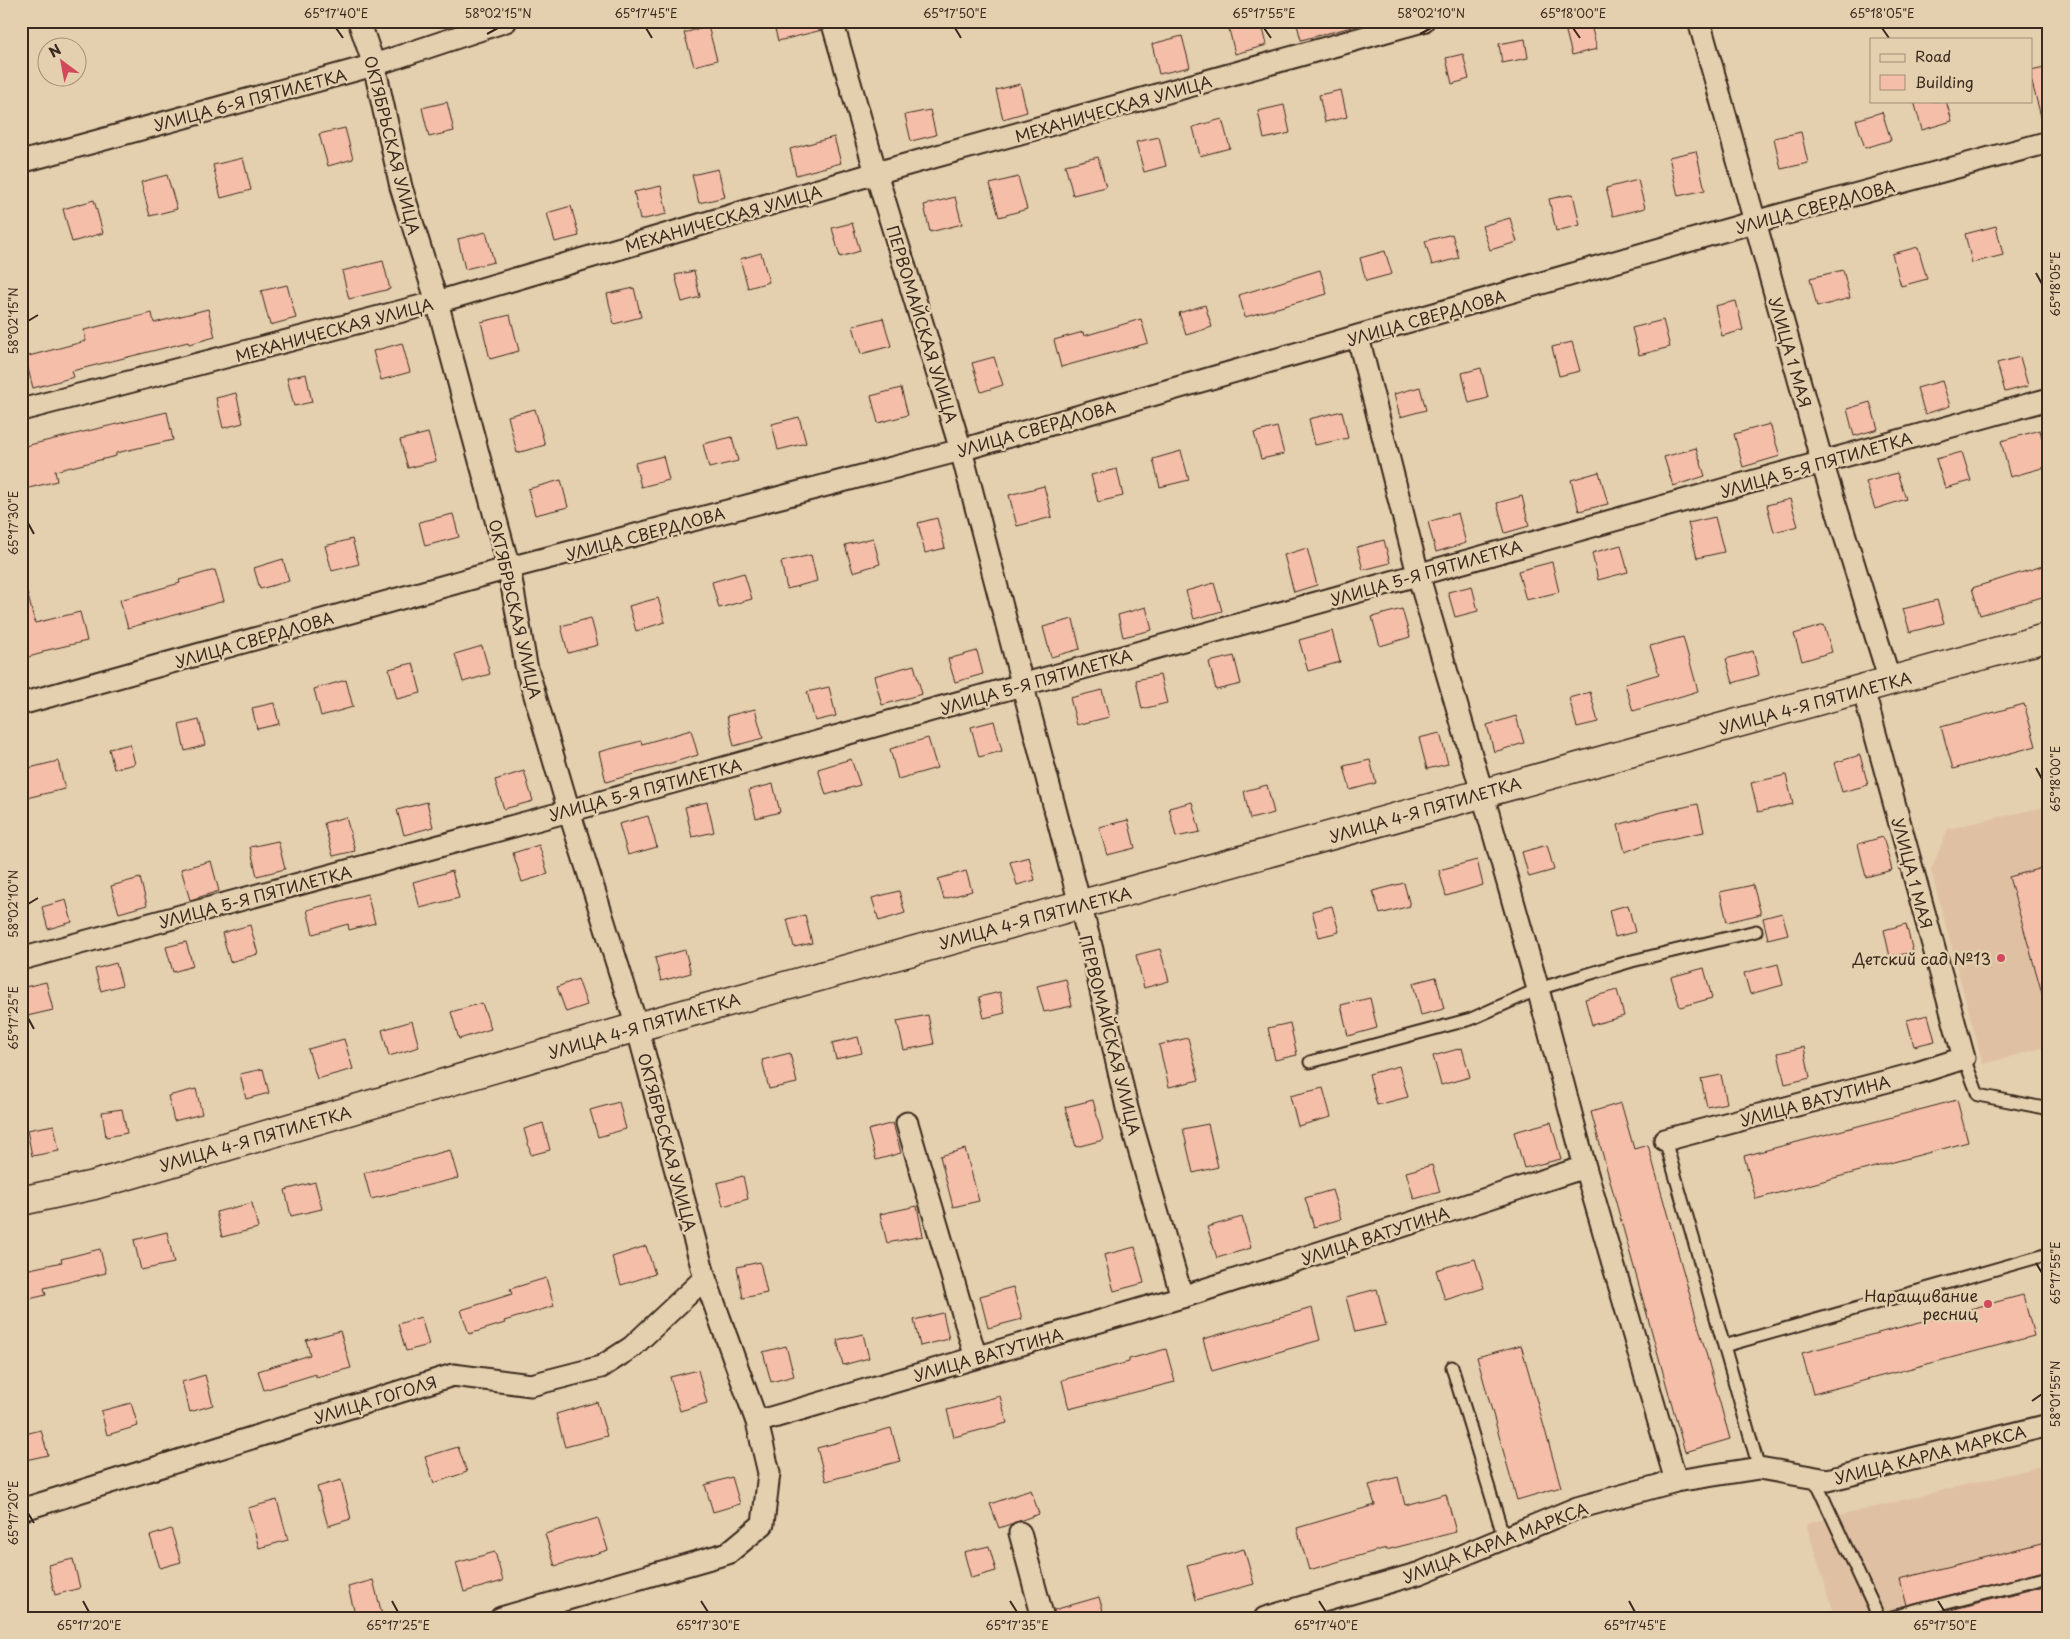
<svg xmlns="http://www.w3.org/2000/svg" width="2070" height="1639" font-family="'Playpen Sans',sans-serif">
<rect width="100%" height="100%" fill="#e4cfae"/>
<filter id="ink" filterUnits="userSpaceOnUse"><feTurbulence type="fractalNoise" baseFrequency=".02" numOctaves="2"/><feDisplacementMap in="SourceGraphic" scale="10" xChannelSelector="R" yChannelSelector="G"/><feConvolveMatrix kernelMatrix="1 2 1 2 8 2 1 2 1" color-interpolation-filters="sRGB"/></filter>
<g filter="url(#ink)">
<path fill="#dfc0a3" d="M2049 806V1046L1983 1064 1931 870 1948 829Z
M2042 1466 2049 1493V1618H1836L1806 1524Z"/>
<path fill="#f5bea9" stroke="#3b2a1e" d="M773 21H820L822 30 778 41Z
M1256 21H1261L1267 45 1235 54 1229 29Z
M1296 21H1351L1352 27 1301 40Z
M1576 21H1590L1597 49 1572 55 1564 24Z
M708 26 717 60 694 66 684 33Z
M1182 36 1190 67 1159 74 1152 44Z
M1525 39 1528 58 1502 63 1499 44Z
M1463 54 1469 79 1452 84 1446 58Z
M2049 67V123L2043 124 2031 79V71Z
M1020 84 1027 112 1003 119 996 90Z
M1341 90 1347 117 1325 122 1319 95Z
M1914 101H1946L1952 121 1922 130Z
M447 102 454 131 429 137 422 108Z
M1284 105 1290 133 1264 139 1258 111Z
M930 110 936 135 911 141 905 115Z
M1882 112 1891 140 1865 148 1856 120Z
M1222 119 1230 148 1200 156 1193 127Z
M345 128 353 159 328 166 319 134Z
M1801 132 1808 163 1781 169 1774 138Z
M834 137 841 163 796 175 790 149Z
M1159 137 1166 166 1144 172 1136 142Z
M1696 151 1705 190 1678 196 1669 157Z
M1098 157 1106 187 1073 195 1065 165Z
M243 158 251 190 221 198 213 165Z
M718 169 725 197 699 203 692 175Z
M167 175 177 209 150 216 141 182Z
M1018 177 1027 209 999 217 990 184Z
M1638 180 1645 208 1613 216 1606 188Z
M661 186 667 214 640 220 634 192Z
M1573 194 1580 225 1556 231 1549 199Z
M955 197 962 224 930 232 924 205Z
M94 200 103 233 72 242 63 209Z
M571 206 579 236 555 242 547 213Z
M1510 218 1517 242 1490 250 1482 226Z
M852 223 860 251 840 257 832 228Z
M1996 226 2003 255 1972 263 1965 234Z
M486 232 494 262 465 269 458 239Z
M1452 234 1459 258 1432 265 1425 241Z
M1918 247 1927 279 1901 286 1892 254Z
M1385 251 1392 274 1366 281 1360 258Z
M761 253 769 282 748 288 740 259Z
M383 261 390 289 349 299 342 271Z
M1320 270 1327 294 1245 317 1239 295Z
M1843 270 1850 298 1817 307 1810 278Z
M694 271 700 297 682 302 675 275Z
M287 285 296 318 270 325 261 291Z
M634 288 641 317 614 324 607 294Z
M1736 301 1743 330 1722 336 1715 306Z
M1205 305 1212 327 1186 335 1179 313Z
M208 309 215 337 189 344 188 342 72 371 74 377 33 388 25 357 86 341 84 330 152 313 154 323Z
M510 315 519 351 490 359 481 322Z
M883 318 891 346 861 354 853 326Z
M1141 319 1148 343 1061 367 1054 340 1083 332 1084 336Z
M1663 320 1670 347 1639 355 1632 328Z
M1572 342 1580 371 1559 376 1552 347Z
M402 343 410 372 381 380 373 351Z
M994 357 1003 385 981 392 972 363Z
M2020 357 2028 386 2005 392 1997 363Z
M1481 368 1488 398 1469 403 1462 373Z
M306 374 312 402 294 406 287 378Z
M1942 381 1950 406 1925 414 1917 388Z
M1420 387 1426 410 1400 417 1394 394Z
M901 388 908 415 878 423 871 396Z
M236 393 243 423 223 428 216 398Z
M1870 402 1878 429 1854 436 1847 409Z
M535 409 545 445 517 453 508 416Z
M1342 411 1348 438 1315 445 1309 419Z
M167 412 173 440 116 453V456L55 471 57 481 21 490V447Z
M799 417 806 443 778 450 772 424Z
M1770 424 1780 456 1743 467 1734 434Z
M1277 427 1284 454 1261 459 1254 433Z
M2040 430 2049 466 2010 477 2001 441Z
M428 433 436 461 408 468 400 440Z
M732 437 738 461 709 468 703 444Z
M1696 448 1705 476 1673 486 1664 457Z
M1181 451 1189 480 1160 487 1153 459Z
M1962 452 1971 481 1945 488 1936 459Z
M663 456 669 480 641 487 635 463Z
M1117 469 1123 496 1098 502 1091 475Z
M1599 472 1608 504 1579 511 1571 480Z
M1897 473 1906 499 1875 509 1866 482Z
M561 480 568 507 535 515 528 489Z
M1044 486 1052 517 1017 526 1009 495Z
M1522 496 1529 526 1505 533 1497 503Z
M1790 499 1798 526 1774 532 1767 505Z
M1458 513 1466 543 1436 552 1428 522Z
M453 514 459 537 425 546 419 522Z
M1715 517 1724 552 1697 558 1688 523Z
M937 518 945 548 925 553 918 523Z
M873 538 880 564 853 572 845 545Z
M352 539 359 564 332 571 325 546Z
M1384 540 1390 563 1363 570 1357 547Z
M1621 545 1628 572 1598 580 1592 553Z
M1307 548 1317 585 1294 592 1284 555Z
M811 555 817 581 787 589 781 562Z
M283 559 289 581 260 589 254 568Z
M1552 562 1559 592 1526 600 1518 571Z
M2049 564V595L1980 615 1972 588Z
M215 570 224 601 128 628 120 600 180 583 179 580Z
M744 573 752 599 719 608 712 582Z
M1214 583 1222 611 1194 619 1186 591Z
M1472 586 1478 611 1455 617 1448 592Z
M27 592 35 623 80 612 87 641 43 651V653L21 659V593Z
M658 598 665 622 636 631 629 606Z
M1937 600 1944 623 1910 632 1903 609Z
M1146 607 1152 630 1123 637 1118 615Z
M1402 609 1410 637 1380 646 1372 617Z
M591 618 598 645 568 653 561 626Z
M1073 619 1080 649 1051 657 1043 627Z
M1824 625 1832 652 1802 661 1794 634Z
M1332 631 1340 662 1308 671 1299 640Z
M1683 637 1698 691 1633 711 1625 684 1659 674 1650 646Z
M482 646 490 674 463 682 455 654Z
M977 651 983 674 955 682 948 659Z
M1753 651 1759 675 1733 683 1726 659Z
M1234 656 1241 684 1216 690 1209 662Z
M413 663 421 693 397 699 389 669Z
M914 665 922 694 882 705 874 676Z
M1160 675 1167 703 1142 709 1136 680Z
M346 680 353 707 321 716 314 689Z
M829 687 836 716 815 721 807 692Z
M1102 690 1109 717 1077 725 1070 698Z
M1590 692 1598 722 1577 727 1569 698Z
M274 703 279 724 257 729 252 708Z
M2024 704 2036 746 1953 769 1941 727Z
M755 709 763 738 734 746 727 716Z
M1516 716 1524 743 1494 752 1487 725Z
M199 720 205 745 185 751 179 725Z
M994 721 1002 751 979 757 971 727Z
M691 730 698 755 606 782 599 752 641 741 642 744Z
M1440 733 1448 764 1427 769 1419 738Z
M928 738 937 768 898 779 890 749Z
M130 744 135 764 114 769 109 749Z
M1860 755 1868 785 1842 792 1834 763Z
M851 759 860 785 826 795 818 769Z
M1370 760 1376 783 1350 790 1344 766Z
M58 761 65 789 26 798 21 770Z
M524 771 533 801 504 809 495 780Z
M1786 775 1793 804 1758 812 1751 783Z
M773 784 780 812 756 818 749 790Z
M1267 785 1274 813 1250 819 1244 791Z
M427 802 433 827 404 835 397 810Z
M707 802 714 832 692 837 685 807Z
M1192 802 1200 832 1176 837 1169 808Z
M1698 804 1704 832 1646 844 1625 852 1618 825 1662 812Z
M648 816 657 847 628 855 619 824Z
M346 817 355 851 333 856 324 823Z
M1128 820 1135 848 1107 855 1099 827Z
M1883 837 1892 870 1866 877 1858 844Z
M278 841 285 869 257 876 250 847Z
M539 845 548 874 522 882 513 853Z
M1547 845 1554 870 1529 877 1522 852Z
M1029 857 1035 880 1017 885 1010 862Z
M1477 860 1483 885 1446 896 1439 870Z
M211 861 219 891 190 900 181 869Z
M2049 866V999L2044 1000 2009 877Z
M452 871 459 898 420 908 413 882Z
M966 871 972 891 944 899 938 879Z
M140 878 147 905 119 913 111 886Z
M1404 883 1410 906 1380 914 1373 891Z
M1753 885 1761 914 1727 922 1720 892Z
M899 891 905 913 879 921 872 898Z
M367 894 375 923 349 930 348 924 313 934 307 910Z
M66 900 72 922 48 929 42 907Z
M1628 905 1635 932 1615 937 1609 910Z
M1332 906 1339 932 1319 937 1312 911Z
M1782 913 1788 934 1768 939 1763 918Z
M805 915 812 943 794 947 787 919Z
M1906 924 1913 952 1890 957 1884 930Z
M250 925 258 954 230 962 222 933Z
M186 942 193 966 173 972 166 947Z
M1160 949 1169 981 1144 988 1136 955Z
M685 950 691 973 661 981 655 958Z
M116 963 122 985 101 991 95 969Z
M1778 964 1783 985 1750 994 1744 973Z
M1704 968 1712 998 1680 1007 1671 977Z
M1436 977 1444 1009 1421 1015 1413 983Z
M578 979 587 1005 566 1012 557 987Z
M1066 979 1072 1006 1044 1012 1037 986Z
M46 982 53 1010 27 1016 21 988Z
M1617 990 1624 1016 1592 1025 1585 999Z
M1000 992 1005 1013 984 1018 979 997Z
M1370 998 1377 1028 1348 1036 1341 1005Z
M482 1003 491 1029 459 1039 451 1012Z
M928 1015 934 1044 904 1050 897 1021Z
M1928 1015 1935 1041 1914 1046 1907 1020Z
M412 1021 419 1047 389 1056 382 1030Z
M1290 1023 1297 1055 1275 1060 1268 1028Z
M858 1037 862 1053 836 1059 832 1043Z
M1188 1038 1199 1080 1169 1087 1159 1045Z
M344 1039 353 1069 317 1079 308 1049Z
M1804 1047 1810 1078 1785 1084 1778 1053Z
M1462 1048 1470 1077 1441 1085 1433 1056Z
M790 1053 797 1083 769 1089 762 1060Z
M1399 1066 1408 1097 1377 1105 1369 1074Z
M263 1069 269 1093 246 1099 240 1074Z
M1721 1075 1727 1103 1707 1107 1701 1079Z
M1323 1088 1331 1117 1298 1126 1290 1096Z
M196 1089 202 1114 174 1121 168 1096Z
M1093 1100 1103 1140 1076 1147 1065 1107Z
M1957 1100 1968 1142 1756 1199 1744 1156Z
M619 1102 626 1129 598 1137 590 1110Z
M1621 1103 1634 1149 1648 1145 1730 1439 1685 1452 1591 1112Z
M122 1109 127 1133 106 1137 102 1112Z
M1551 1122 1561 1159 1524 1168 1514 1132Z
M543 1123 550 1150 531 1155 524 1129Z
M893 1123 901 1153 876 1160 868 1130Z
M1208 1124 1218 1167 1193 1173 1183 1129Z
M54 1125 59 1151 32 1156 27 1130Z
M965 1149 979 1201 953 1207 940 1156Z
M450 1150 458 1178 371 1199 364 1173Z
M1432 1165 1440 1192 1414 1199 1406 1172Z
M743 1176 748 1199 723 1206 717 1183Z
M315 1182 322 1209 291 1216 285 1190Z
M1332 1190 1341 1219 1314 1227 1305 1198Z
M252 1203 258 1228 222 1237 216 1212Z
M917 1206 923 1236 887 1243 880 1214Z
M1242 1217 1251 1248 1217 1258 1207 1227Z
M167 1232 174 1263 141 1270 134 1240Z
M646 1246 655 1274 621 1285 612 1257Z
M1135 1247 1144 1283 1114 1291 1104 1255Z
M100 1249 106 1273 44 1288 46 1295 21 1301V1271L62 1262 61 1259Z
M1475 1259 1484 1288 1445 1300 1436 1270Z
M760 1262 767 1293 743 1298 737 1267Z
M546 1278 554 1306 504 1321 505 1323 469 1334 461 1310 512 1294 510 1289Z
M1013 1287 1022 1319 988 1328 980 1296Z
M1377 1289 1386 1325 1355 1332 1346 1297Z
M2023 1295 2034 1336 1813 1394 1802 1353Z
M1312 1308 1320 1340 1212 1371 1203 1339Z
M943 1313 949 1339 920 1346 914 1320Z
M421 1317 429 1345 406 1351 398 1324Z
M340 1331 351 1368 316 1377V1374L264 1390 258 1371 310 1355 306 1340Z
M863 1334 869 1358 843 1365 837 1340Z
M1521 1345 1561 1487 1517 1500 1477 1357Z
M786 1346 794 1376 771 1382 763 1352Z
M1166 1349 1175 1382 1069 1409 1062 1380 1129 1362V1359Z
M698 1370 707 1403 680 1411 670 1377Z
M205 1375 213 1405 190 1412 182 1382Z
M1000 1396 1007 1423 954 1437 947 1410Z
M597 1402 607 1436 565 1447 556 1414Z
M131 1403 138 1426 107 1435 101 1411Z
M891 1428 900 1461 826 1481 817 1448Z
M41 1430 48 1455 21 1461V1435Z
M458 1447 467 1472 434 1483 425 1457Z
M732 1477 740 1504 713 1512 705 1485Z
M1398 1477 1405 1505 1446 1494 1456 1532 1386 1550V1548L1309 1570 1297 1528 1375 1505 1369 1485Z
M341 1480 351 1519 328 1526 317 1487Z
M1031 1490 1039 1514 999 1528 990 1504Z
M277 1500 288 1540 259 1548 248 1508Z
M598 1518 608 1550 555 1566 545 1534Z
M171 1529 181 1562 160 1568 150 1536Z
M2049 1541V1570L1907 1606 1900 1579Z
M989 1546 996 1571 971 1578 964 1552Z
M1244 1549 1254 1584 1196 1600 1187 1565Z
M495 1552 503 1581 464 1592 456 1563Z
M73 1559 80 1588 55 1595 48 1565Z
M373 1580 383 1618H356L348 1587Z
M2049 1585V1618H1919Z
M1099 1597 1105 1618H1055L1054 1610Z"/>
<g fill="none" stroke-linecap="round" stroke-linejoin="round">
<defs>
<path id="service" d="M1964 1058 1978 1095 2049 1109
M1310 1062 1471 1019 1538 989 1632 961 1756 931
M1665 1140 1759 1468
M1724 1346 2049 1254
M1452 1367 1504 1538
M1814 1478 1879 1618
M1888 1618 2049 1577"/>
<path id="minor" d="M359 21 374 65 401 187 437 302 509 568 526 665 569 811 637 1027 705 1278 757 1422
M832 21 876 173 961 450 1092 950 1127 1108 1182 1297
M1699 21 1822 462 1890 681
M21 162 374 65 506 21
M1358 337 1418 574 1482 792 1538 989 1585 1167 1676 1481
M21 410 437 302 876 173 1423 21
M21 704 509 568 961 450 1754 222 2049 142
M21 959 569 811 2049 399
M907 1123 976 1358
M1665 1140 1914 1074 1964 1058 1863 689
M21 1510 453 1375 531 1385 601 1367 632 1347 705 1278
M1020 1533 1043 1618
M501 1618 728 1553 763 1524 769 1473 757 1422 1182 1297 1585 1167
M1265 1618 1420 1573 1577 1508 1676 1481 1759 1468 1828 1480 2049 1425"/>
<path id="tertiary" d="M21 1201 94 1185 637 1027 2049 637"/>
</defs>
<use href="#service" stroke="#3b2a1e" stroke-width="15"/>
<use href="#minor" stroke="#3b2a1e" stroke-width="25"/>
<use href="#tertiary" stroke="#3b2a1e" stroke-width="31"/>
<use href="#service" stroke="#e4cfae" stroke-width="11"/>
<use href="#minor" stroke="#e4cfae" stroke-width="21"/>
<use href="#tertiary" stroke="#e4cfae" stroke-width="28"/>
</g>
</g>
<path fill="none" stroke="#3b2a1e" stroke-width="2" d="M336 28 343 38M646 28 652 38M955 28 961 38M1264 28 1271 38M1573 28 1580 38M1882 28 1889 38M487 34 498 28M1420 34 1431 28M2036 273 2042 284M28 321 38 315M28 523 34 534M2036 768 2042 779M28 904 38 898M28 1018 34 1029M2036 1263 2042 1273M2032 1401 2042 1394M28 1513 34 1523M83 1601 89 1612M392 1601 398 1612M701 1601 708 1612M1010 1601 1017 1612M1319 1601 1326 1612M1629 1601 1635 1612M1938 1601 1945 1612"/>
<g fill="#d1495b" stroke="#e4cfae" stroke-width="2">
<circle cx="2001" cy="958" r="5"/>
<circle cx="1988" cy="1304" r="5"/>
</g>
<g text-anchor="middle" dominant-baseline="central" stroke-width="5" stroke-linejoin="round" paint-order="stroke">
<g font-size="16" fill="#3b2a1e" stroke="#e4cfae">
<text transform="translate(250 99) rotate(-15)">УЛИЦА 6-Я ПЯТИЛЕТКА</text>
<text transform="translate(1113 108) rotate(-16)">МЕХАНИЧЕСКАЯ УЛИЦА</text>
<text transform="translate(393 145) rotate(76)">ОКТЯБРЬСКАЯ УЛИЦА</text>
<text transform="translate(1815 206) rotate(-15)">УЛИЦА СВЕРДЛОВА</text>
<text transform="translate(723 218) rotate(-16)">МЕХАНИЧЕСКАЯ УЛИЦА</text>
<text transform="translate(1426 317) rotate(-16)">УЛИЦА СВЕРДЛОВА</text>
<text transform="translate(923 324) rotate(73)">ПЕРВОМАЙСКАЯ УЛИЦА</text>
<text transform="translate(334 329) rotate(-15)">МЕХАНИЧЕСКАЯ УЛИЦА</text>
<text transform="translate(1791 352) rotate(74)">УЛИЦА 1 МАЯ</text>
<text transform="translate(1036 428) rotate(-16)">УЛИЦА СВЕРДЛОВА</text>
<text transform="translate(1816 464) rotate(-16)">УЛИЦА 5-Я ПЯТИЛЕТКА</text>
<text transform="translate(645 533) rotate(-15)">УЛИЦА СВЕРДЛОВА</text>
<text transform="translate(1426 572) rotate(-16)">УЛИЦА 5-Я ПЯТИЛЕТКА</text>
<text transform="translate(516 609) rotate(77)">ОКТЯБРЬСКАЯ УЛИЦА</text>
<text transform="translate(254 639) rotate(-16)">УЛИЦА СВЕРДЛОВА</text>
<text transform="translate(1036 681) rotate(-16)">УЛИЦА 5-Я ПЯТИЛЕТКА</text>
<text transform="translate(1815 702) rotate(-15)">УЛИЦА 4-Я ПЯТИЛЕТКА</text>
<text transform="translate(645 789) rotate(-15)">УЛИЦА 5-Я ПЯТИЛЕТКА</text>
<text transform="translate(1425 809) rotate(-16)">УЛИЦА 4-Я ПЯТИЛЕТКА</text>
<text transform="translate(1913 873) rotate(75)">УЛИЦА 1 МАЯ</text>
<text transform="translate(255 896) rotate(-15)">УЛИЦА 5-Я ПЯТИЛЕТКА</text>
<text transform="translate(1035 917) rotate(-15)">УЛИЦА 4-Я ПЯТИЛЕТКА</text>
<text transform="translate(644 1025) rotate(-16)">УЛИЦА 4-Я ПЯТИЛЕТКА</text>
<text transform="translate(1111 1035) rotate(76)">ПЕРВОМАЙСКАЯ УЛИЦА</text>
<text transform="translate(1815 1100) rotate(-15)">УЛИЦА ВАТУТИНА</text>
<text transform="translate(255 1138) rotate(-16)">УЛИЦА 4-Я ПЯТИЛЕТКА</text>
<text transform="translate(668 1142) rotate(75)">ОКТЯБРЬСКАЯ УЛИЦА</text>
<text transform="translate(1375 1235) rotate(-18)">УЛИЦА ВАТУТИНА</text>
<text transform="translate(988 1354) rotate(-16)">УЛИЦА ВАТУТИНА</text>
<text transform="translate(375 1399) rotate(-17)">УЛИЦА ГОГОЛЯ</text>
<text transform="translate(1930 1454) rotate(-14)">УЛИЦА КАРЛА МАРКСА</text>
<text transform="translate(1495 1542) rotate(-21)">УЛИЦА КАРЛА МАРКСА</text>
</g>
<g font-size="16" fill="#3b2a1e" stroke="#e4cfae" text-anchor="end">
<text x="1991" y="958">Детский сад №13</text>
<text x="1978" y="1295">Наращивание<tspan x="1978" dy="18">ресниц</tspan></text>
</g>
</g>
<rect width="2070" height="1639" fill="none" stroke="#e4cfae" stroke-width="55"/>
<rect x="1870" y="38" width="162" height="65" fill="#e4cfae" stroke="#a08d74"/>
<rect x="1880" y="54" width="25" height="8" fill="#e4cfae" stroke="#a08d74"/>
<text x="1915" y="62" font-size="15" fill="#3b2a1e">Road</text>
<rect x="1880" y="75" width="25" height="15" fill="#f5bea9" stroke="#a08d74"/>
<text x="1915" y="88" font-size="15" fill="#3b2a1e">Building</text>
<g transform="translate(62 62) rotate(328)"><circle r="24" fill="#e4cfae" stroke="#a08d74"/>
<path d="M0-4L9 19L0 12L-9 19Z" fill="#d1495b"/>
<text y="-8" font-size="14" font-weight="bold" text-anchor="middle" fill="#3b2a1e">N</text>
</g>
<rect x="28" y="28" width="2014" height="1584" fill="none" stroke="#3b2a1e" stroke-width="2"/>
<g font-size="12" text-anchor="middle" fill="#3b2a1e">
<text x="336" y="18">65°17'40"E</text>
<text x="498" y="18">58°02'15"N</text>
<text x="646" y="18">65°17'45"E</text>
<text x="955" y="18">65°17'50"E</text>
<text x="1264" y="18">65°17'55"E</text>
<text x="1431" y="18">58°02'10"N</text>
<text x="1573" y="18">65°18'00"E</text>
<text x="1882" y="18">65°18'05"E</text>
<text transform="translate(2056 284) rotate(-90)" y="4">65°18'05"E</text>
<text transform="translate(14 321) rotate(-90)" y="4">58°02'15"N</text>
<text transform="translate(14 523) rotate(-90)" y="4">65°17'30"E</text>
<text transform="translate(2056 779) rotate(-90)" y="4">65°18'00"E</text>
<text transform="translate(14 904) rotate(-90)" y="4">58°02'10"N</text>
<text transform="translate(14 1018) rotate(-90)" y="4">65°17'25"E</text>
<text transform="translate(2056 1273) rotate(-90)" y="4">65°17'55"E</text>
<text transform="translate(2056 1394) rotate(-90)" y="4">58°01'55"N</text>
<text transform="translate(14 1513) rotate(-90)" y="4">65°17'20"E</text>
<text x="89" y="1630">65°17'20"E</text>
<text x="398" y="1630">65°17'25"E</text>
<text x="708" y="1630">65°17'30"E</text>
<text x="1017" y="1630">65°17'35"E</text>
<text x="1326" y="1630">65°17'40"E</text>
<text x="1635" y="1630">65°17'45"E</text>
<text x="1945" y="1630">65°17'50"E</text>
</g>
</svg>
